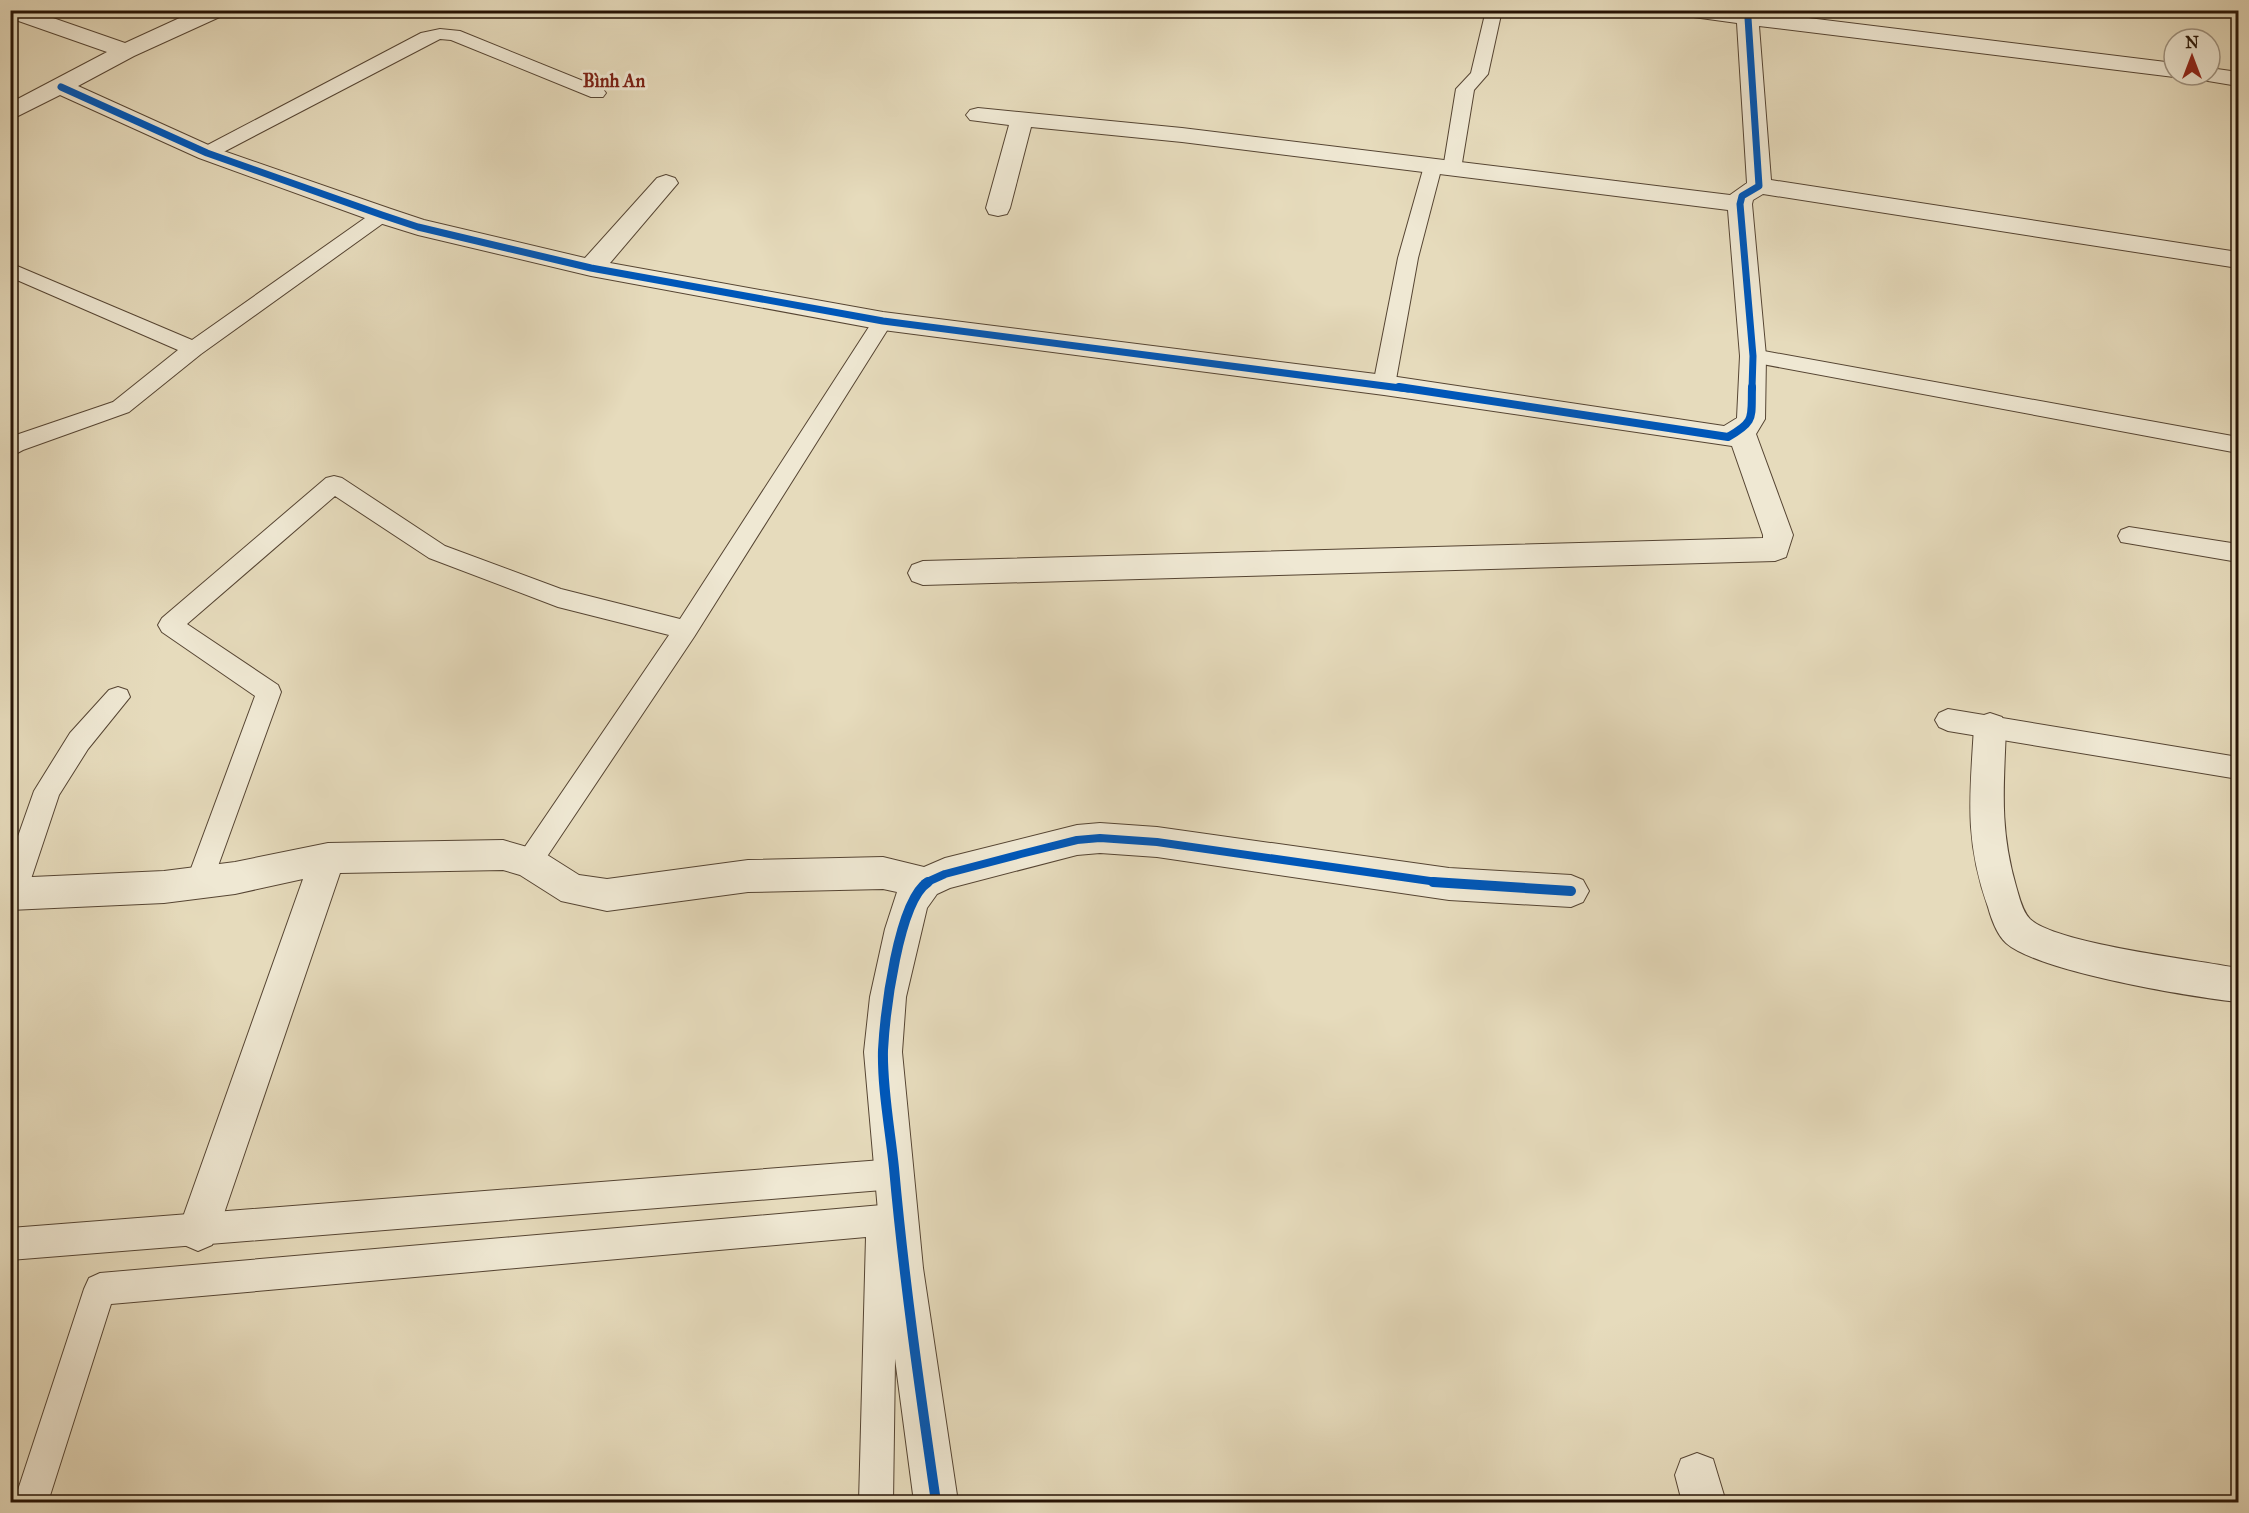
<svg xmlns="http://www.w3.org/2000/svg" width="2249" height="1513" font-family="'IM FELL Great Primer',serif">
<rect width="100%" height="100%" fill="#e6dbbc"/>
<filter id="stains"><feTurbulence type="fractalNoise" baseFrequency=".00333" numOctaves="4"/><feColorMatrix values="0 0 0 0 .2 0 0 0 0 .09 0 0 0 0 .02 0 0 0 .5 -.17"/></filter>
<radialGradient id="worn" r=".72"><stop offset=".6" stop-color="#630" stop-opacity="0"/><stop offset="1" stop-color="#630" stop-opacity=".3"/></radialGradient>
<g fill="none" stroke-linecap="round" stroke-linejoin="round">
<defs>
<path id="service" d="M1486 10H1502L1488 74 1474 90 1461 169 1452 175 1443 169 1456 89 1471 73Z
M440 29 460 31 603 89 606 93 603 97H591L451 40 440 39 214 157H200L198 153 200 149 421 33Z
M1433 160 1442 166 1418 258 1395 385 1391 390 1384 393 1377 390 1373 385 1398 258 1424 166Z
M382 209 389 211 392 215 389 219 201 354 129 412 23 450 10 457V437L113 402 178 350 10 277V263L192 340 375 211Z
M883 314 890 316 893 321 694 637 538 870 529 874 520 870 516 862 520 854 669 635 558 607 429 558 335 496 187 624 278 685 281 692 209 891 199 894 189 891 186 882 255 696 162 632 158 625 162 618 326 478 334 476 342 478 445 546 561 589 680 619 876 316Z
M1753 349 2238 437V453L1746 361 1743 356 1746 351Z
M2129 527 2238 544V562L2121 542 2118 536 2121 530Z
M118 687 127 690 130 697 88 749 59 795 26 894 22 903 10 906V859L34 791 70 733 109 690Z
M1948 709 2238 757V779L1948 731 1939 727 1935 720 1939 713Z
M895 1159 906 1163 910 1174 906 1185 895 1189 10 1260V1228Z
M882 1205 893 1209 897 1220 893 1502H859L866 1237 111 1304 48 1502H14L84 1289 89 1278 100 1273Z"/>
<path id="minor" d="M10 10H30L125 43 197 10H226L224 15 134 56 78 86 215 148 391 209 424 220 585 258 657 178 666 175 675 178 678 183 610 263 883 312 1384 375 1724 426 1737 418 1740 356 1728 210 1182 142 1031 127 1010 208 1007 214 998 216 989 214 986 208 1009 125 970 120 966 115 970 110 978 108 1182 128 1730 195 1747 183 1737 23 1686 16 1678 15 1676 10H1743L2174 63V75H2181L2174 77 1759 26 1771 180 2238 252V268L1763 194 1753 200 1752 204 1766 356 1765 419 1756 434 1793 535 1786 557 1775 561 923 585 912 581 908 573 912 565 923 561 1763 538V535L1732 446 1384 395 883 330 591 276 418 235 373 221 199 158 60 95 10 120V103L107 52 10 18Z
M2210 68 2238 72V86L2202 80 2199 75H2210Z
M1990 713 2002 717 2006 727C2004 786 1999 827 2016 886 2019 896 2022 911 2030 919 2057 944 2197 960 2238 968V1002C2191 997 2039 972 2006 943 1997 935 1991 918 1988 907 1964 839 1970 796 1974 727L1978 717Z
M1100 823 1157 827 1449 868 1571 875 1583 880 1589 891 1583 902 1571 907 1449 900 1157 857 1100 853 1077 855 950 888 937 894 927 908 906 997 902 1052 923 1268 958 1502H914L883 1268 864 1052 870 997 885 929 897 892 883 889 748 892 607 911 561 901 520 875 503 870 340 873 218 1231 212 1245 198 1251 184 1245 178 1231 303 879 235 894 164 903 10 910V878L164 871 235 862 328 843 503 840 541 851 579 875 607 879 748 860 883 857 924 867 945 858 1077 825Z
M1697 1453 1713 1459 1726 1502H1682L1675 1475 1681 1459Z"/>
</defs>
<use href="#service" stroke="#564533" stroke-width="2"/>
<use href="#minor" stroke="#564533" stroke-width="2"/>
<use href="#service" fill="#efe8d3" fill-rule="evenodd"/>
<use href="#minor" fill="#efe8d3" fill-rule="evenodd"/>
<defs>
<path id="cycleway-far2" d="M1748 18 1759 186 1742 196 1740 204 1753 356 1752 389
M61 87 207 153 382 215 418 227 591 268 883 321 1408 389"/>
<path id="cycleway-far1" d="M1399 387 1728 437C1756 421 1751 418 1752 387
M925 883 945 874 1021 854 1077 840 1100 838 1157 842 1444 883"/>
<path id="cycleway" d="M928 882C898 901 885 1014 883 1050 882 1088 890 1129 894 1168 904 1280 920 1391 936 1502
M1433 882 1571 891"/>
</defs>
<use href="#cycleway-far2" stroke="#efe8d3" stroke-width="10"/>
<use href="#cycleway-far1" stroke="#efe8d3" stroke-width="12"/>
<use href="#cycleway" stroke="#efe8d3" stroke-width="14"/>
<use href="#cycleway-far2" stroke="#0057b8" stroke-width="7"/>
<use href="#cycleway-far1" stroke="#0057b8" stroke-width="8"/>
<use href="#cycleway" stroke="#0057b8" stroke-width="10"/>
</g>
<g text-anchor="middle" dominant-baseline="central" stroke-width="6" stroke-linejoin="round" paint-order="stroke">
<g font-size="18" font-weight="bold" fill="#7a1f14" stroke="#efe8d3">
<text x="614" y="81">Bình An</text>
</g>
</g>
<rect width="2249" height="1513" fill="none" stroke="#e6dbbc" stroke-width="36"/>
<rect x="12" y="12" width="2225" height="1489" fill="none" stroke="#261305" stroke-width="3"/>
<rect x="18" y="18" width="2213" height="1477" fill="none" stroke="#261305" stroke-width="1.5"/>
<g transform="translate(2192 57)"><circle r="28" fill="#efe8d3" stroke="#9f9381" stroke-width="1.5"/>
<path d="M0-4.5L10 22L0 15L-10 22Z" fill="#8f2418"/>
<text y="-9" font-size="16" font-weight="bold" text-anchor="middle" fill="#261305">N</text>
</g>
<rect width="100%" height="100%" filter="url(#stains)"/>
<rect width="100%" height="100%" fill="url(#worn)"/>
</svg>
